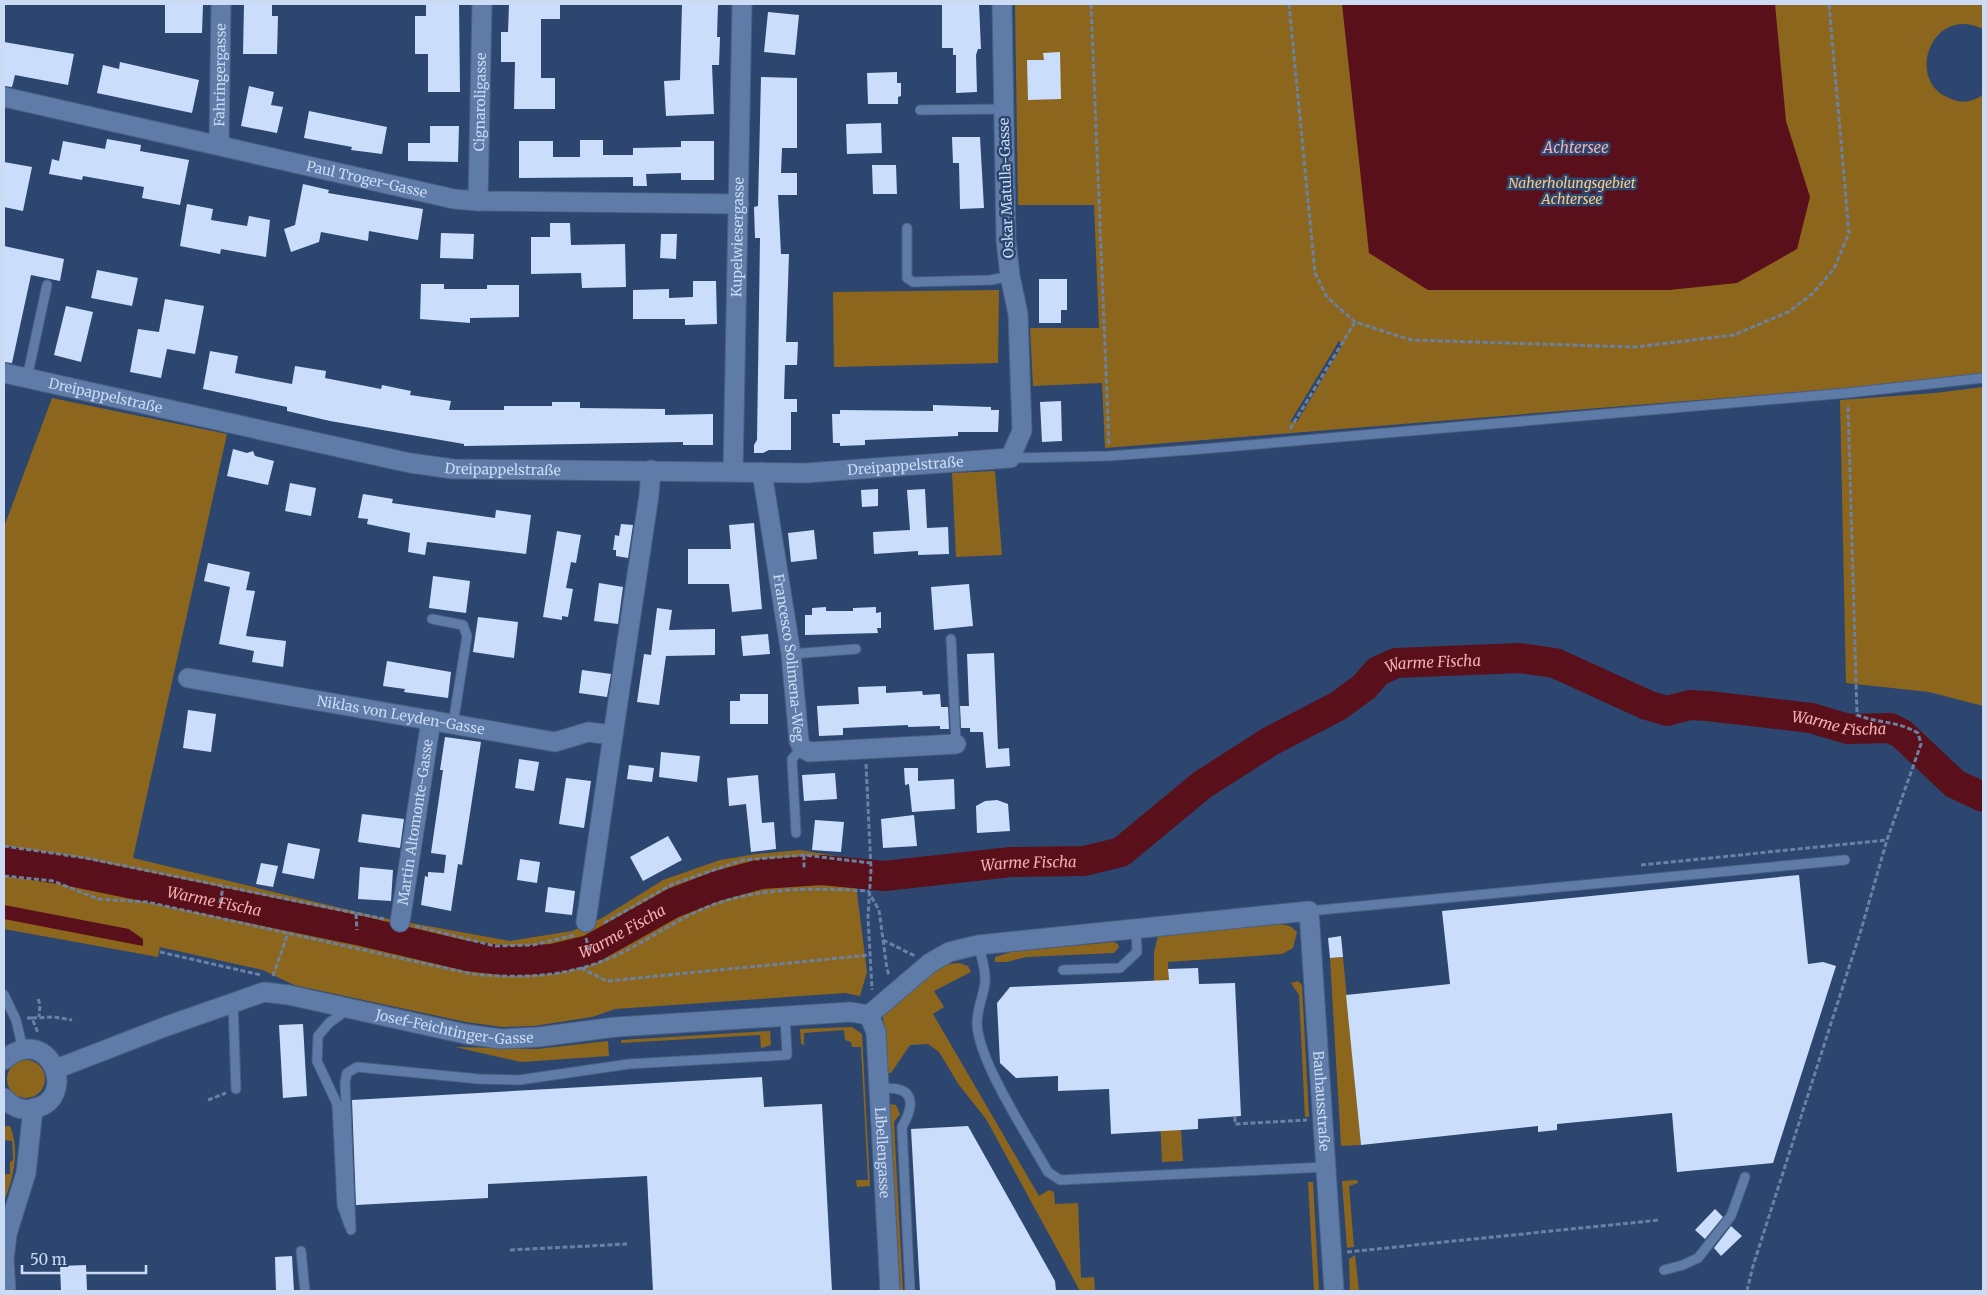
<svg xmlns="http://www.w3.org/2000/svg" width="1987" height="1295" font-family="Merriweather,serif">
<rect width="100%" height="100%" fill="#2c466f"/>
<path fill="#8d661e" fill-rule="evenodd" d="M1015 4H1983V29C1933 4 1905 78 1947 97 1961 104 1970 103 1983 95V377L1105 448 1102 383 1033 386 1030 328H1099L1094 205H1018ZM1339 341 1343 344 1297 422H1290Z
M999 290 998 363 834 367 833 292Z
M1983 387V706L1929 692 1846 683 1840 400 1935 393Z
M52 398 227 434 133 858 378 917 510 941 572 931 602 918 663 880 720 860 756 854 800 850 860 860 856 885 867 972 860 996 845 993 615 1009 592 1017 534 1026 502 1027 466 1022 294 985 263 970 160 947 158 957 4 929V527Z
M995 471 1002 555 956 557 952 473Z
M1280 924 1290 926 1297 932 1293 948 1282 954 1168 962 1176 1130H1181L1183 1161 1162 1162 1154 981V952L1158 936Z
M1113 942 1118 944 1119 947 1114 953 1026 957 1007 962H995V957L1011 952Z
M1343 957 1361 1145 1341 1146 1330 958Z
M959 963 968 966 971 972 934 991 944 1007 933 1014 1039 1196 1049 1190 1054 1192 1055 1204 1078 1203 1081 1278 1094 1277 1095 1291H1080L986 1119 959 1085 939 1052 928 1044 910 1045 891 1073H888L883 1016 935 970 947 964Z
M1298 981 1302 985 1309 1117H1305L1299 995 1291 983Z
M852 1027 862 1034 870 1186 857 1187 856 1180H868L861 1047H852L851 1042 845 1040 844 1030 804 1033V1045L801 1044 800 1029Z
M770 1031 771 1045 761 1048 760 1035 621 1043V1040Z
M608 1041 609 1056 521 1062 455 1047 537 1049Z
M7 1079a19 19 0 1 1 38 0a19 19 0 1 1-38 0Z
M890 1104 896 1105 900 1114 894 1122 903 1291H900Z
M4 1126H10C20 1150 14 1177 4 1201V1174H10V1162L13 1160 12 1141 4 1140Z
M1357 1180 1358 1183 1349 1186 1354 1247 1347 1248 1342 1181Z
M1308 1182H1313L1319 1291H1314Z
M1355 1255 1359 1291H1350L1349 1259Z"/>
<path fill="#5a101a" d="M1342 4H1775L1786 121 1810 197 1797 249 1737 283 1669 290H1428L1369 253Z
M4 905 129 929 143 939V946L4 919Z"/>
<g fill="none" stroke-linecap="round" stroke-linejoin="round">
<path stroke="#5a101a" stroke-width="30" id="s1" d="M4 861 65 870 357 930 467 956 510 961 552 959 589 950 673 903 717 886 761 874 822 870 884 876 1011 862 1084 861 1121 852 1202 785 1269 742 1338 706 1364 687 1378 671 1396 663 1520 658 1555 663 1647 705 1667 711 1690 705 1708 706 1811 718 1848 729 1890 728 1902 734 1955 784 1983 797"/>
</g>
<path fill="#cadefb" d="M244 4H272V16H278L277 54H243Z
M426 4H459L460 92H428V54H415V16H426Z
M509 4H560V19H541V78H555V109H514L515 62H501V32H508Z
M682 4H718L717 37H720L719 65H712L714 114 666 116 664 81 680 80Z
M942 4H979L981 49H978L976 55 977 92 956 93V55H953V48H942Z
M165 5H203L202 33H165Z
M768 12 799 15 795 55 764 52Z
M4 42 74 54 68 85 15 75 12 87 4 86Z
M1060 52 1061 99 1028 100 1027 60H1044L1043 53Z
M120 62 199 80 192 113 97 93 103 65 119 69Z
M897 72V83H901V96L898 97V104H868L867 73Z
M761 77 797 78V148H782L781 173H797V195H778L781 254H789L786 342H798L797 365H785L784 399H797V412H791V450H769L763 453H754V445L757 440 760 238H755L754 207 758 206Z
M249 86 274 92 271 105 283 107 277 133 241 126Z
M309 111 387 127 382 154 351 150 352 147 304 138Z
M881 123 882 153 847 154 846 124Z
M430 126H459L458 162 408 161V143H430Z
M952 137H980L984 208 960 209 959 163H953Z
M107 139 141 145 140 151 189 160 180 205 142 198 144 187 83 176 82 180 49 174 52 159 59 161 63 141 105 149Z
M580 140H603V155H633V148L681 147V141H714V180H681V173L646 174 647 186H633V177L519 178V141H553V157H580Z
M4 162 32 167 23 211 4 207Z
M872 165H896L897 194H873Z
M303 184 329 190 328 193 423 209 418 240 369 231 368 241 321 232 319 242 291 252 284 229 295 225Z
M187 204 213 209 211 220 247 226 249 216 270 220 266 257 221 249 220 254 180 246Z
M550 223H570L571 245 625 244 626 287 582 288 581 273 531 274V237H550Z
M441 233 474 234 473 259 440 258Z
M661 234H677L676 259 660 258Z
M4 246 64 259 60 281 31 275 12 363 4 362Z
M97 270 138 278 132 306 91 298Z
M1039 279H1067V310H1061V323H1039Z
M693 281H716L717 324 685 325V319H633V290L669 289V298L693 297Z
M421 284H444V289H487V285H519V317L470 318V323L420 319Z
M165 299 204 306 195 354 167 349 161 378 130 372 138 329 159 332Z
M66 306 93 312 81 362 54 355Z
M210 351 238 356 235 373 292 384 295 366 326 371 325 378 381 389 382 385 411 391 410 395 451 401 449 410H504V406H552V402H580V408L665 409V415L713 414V445H683V442L464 446V444L330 421 287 411V407L203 389Z
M1061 401 1062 441 1042 442 1040 402Z
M933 405 991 407V410H999L998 432H958V436L865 440V445L840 446V443H833L832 414H840V410L933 411Z
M233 449 247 453 253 451 255 456 274 461 268 485 227 476Z
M290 483 316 488 311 516 285 511Z
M878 489V506L862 507 861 490Z
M925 489 927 528 948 527 949 554 918 555V551L874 554 873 532 910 530 907 490Z
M363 494 393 499 392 503 495 518 496 510 531 515 526 554 427 542 425 555 408 552 410 533 367 524 368 519 358 518Z
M754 523 762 609 732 612 729 584H688V549H731L729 525Z
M621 524 633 525 628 558 616 556V550H613L615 535 619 536Z
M814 530 817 559 791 562 788 533Z
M557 531 581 535 576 563 571 562 566 588 573 589 568 617 562 616V620L543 617Z
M208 563 250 572 246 590 255 591 246 636 286 641 283 667 252 662 254 651 219 644 230 587 204 581Z
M433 576 470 581 466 613 429 608Z
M599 583 623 587 618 624 594 621Z
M969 584 973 626 934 630 931 587Z
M826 607V611H853V608L876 607V613L881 612V628H877L878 633 805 635V615H812V608Z
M657 608 672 610 669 630 715 629V655L666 656 659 705 637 702 644 654 651 655Z
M478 617 518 622 514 658 473 652Z
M768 634 770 654 743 656 741 636Z
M994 653 998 749 1009 748 1010 766 986 768 983 732H970V728H961L960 706H969L967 654Z
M387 661 451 672 448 698 404 692 405 689 383 686Z
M582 670 611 674 607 697 579 693Z
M886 686V693L922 691 923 695 940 694 941 707H948L949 729H940V726L908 727V725L843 728V735L819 736 817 706 859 704 858 687Z
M740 694H768V724H730V701H740Z
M188 710 216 714 211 752 183 748Z
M445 737 481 742 462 865 458 864 451 911 421 905 425 876 428 877V872L444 873 446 855 431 853 443 770H440Z
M661 752 700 756 697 782 659 777Z
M519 759 539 762 534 791 515 788Z
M629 765 654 768 652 782 627 779Z
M904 768H918V781L954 779 955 809 912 812 909 784 905 785Z
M835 773 837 799 804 801 802 775Z
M758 775 762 823 774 822 776 849 751 852 746 804 729 806 727 778Z
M566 778 591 781 584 828 559 824Z
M997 800 1008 804 1010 831 977 833 976 806 985 801Z
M362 814 404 819 400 848 358 842Z
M914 815 917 846 883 848 881 819Z
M815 820 844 822 841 852 812 850Z
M668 836 682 860 643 881 630 857Z
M288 843 320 849 314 879 282 873Z
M520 859 540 862 537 883 517 880Z
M261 863 278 866 273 887 256 884Z
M360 867 393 870 391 901 358 899Z
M1799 875 1808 964 1823 962 1836 966 1773 1163 1677 1172 1672 1113 1557 1124V1130L1538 1132V1126L1361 1145 1346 995 1450 984 1442 911Z
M548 887 575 891 572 915 545 912Z
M1341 936 1343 957 1330 958 1328 938Z
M1198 968 1199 984 1235 983 1241 1116 1198 1119V1129L1111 1134 1109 1089 1058 1091V1076L1016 1078 1000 1063 997 1003 1010 987 1169 980 1168 969Z
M303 1024 307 1096 283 1098 279 1025Z
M762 1077 764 1107 822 1104 832 1291H653L647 1176 488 1184V1198L356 1205 352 1100Z
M968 1126 1055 1281 1056 1291H920L911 1129Z
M1715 1209 1723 1217 1705 1239 1695 1230Z
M1731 1226 1742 1236 1721 1256 1714 1248Z
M292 1256 294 1291H276L275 1257Z
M86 1265 87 1291H61L60 1266Z"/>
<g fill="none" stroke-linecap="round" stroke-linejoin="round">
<defs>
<path id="service" d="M920 110 1004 109
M907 228V278L913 282 991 280 1010 276
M27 378 47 285
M1010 458 1109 456 1202 449 1847 393 1983 378
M432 619 463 625 467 636 453 724
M951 639 956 744
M791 654 856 649
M796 833 792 759 802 748
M1309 911 1845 860
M978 945C982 957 986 970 985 983 983 997 977 1009 977 1024 979 1063 1028 1136 1048 1172L1060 1180 1325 1167
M1063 970 1120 968 1137 952 1136 929
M4 995 16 1020 23 1049
M233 1003 236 1089
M347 1010 329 1023 318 1036 317 1061 337 1104 342 1205 349 1225
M878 1089C911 1085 918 1099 902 1127L910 1291
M351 1230 345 1082 347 1073 357 1067 479 1079 519 1080 629 1064 787 1055 785 1016
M301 1251 305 1291
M1664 1270 1683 1265 1698 1258 1731 1216 1745 1177"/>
<g id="minor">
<path id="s2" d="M4 97 454 199 478 201 739 204"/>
<path id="s3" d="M219 145 221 4"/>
<path id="s4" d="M478 201 482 4"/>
<path id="s5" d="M4 373 410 463 453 469 806 473 1010 458 1022 431 1018 314 1010 276 1006 240 1002 4"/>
<path id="s6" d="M733 471 742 4"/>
<path id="s7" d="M762 472 791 654 799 741 802 748 809 752 956 744"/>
<path id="s8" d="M188 678 555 742 588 732 613 735 649 495 651 470"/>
<path id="s9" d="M400 922 431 720"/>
<path d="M586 922 613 735"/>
<path id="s10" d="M869 1015 930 963 949 952 978 945 1309 911 1334 1291"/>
<path id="s11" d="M869 1015 876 1032 890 1291"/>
<path d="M4 1060C49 1020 82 1102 31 1109 21 1111 11 1106 4 1098"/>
<path id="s12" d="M56 1069 167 1026 264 992 289 995 465 1034 501 1039 538 1037 616 1027 850 1012 869 1015"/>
<path d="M6 1291 4 1259 7 1234 26 1173 33 1109"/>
</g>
</defs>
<use href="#service" stroke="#496082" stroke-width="11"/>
<use href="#minor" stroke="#496082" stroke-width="21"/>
<path stroke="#6a81a3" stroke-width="3" stroke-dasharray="5 2.5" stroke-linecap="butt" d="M1091 4 1109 445
M1289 4 1315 273 1327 297 1355 322 1411 340 1635 347 1734 335 1788 312 1812 294 1834 269 1849 233 1829 4
M1290 429 1355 322
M866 764 871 869 868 917 872 990
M4 846 86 858 384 919
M804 855V870
M1641 865 1887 840
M4 876 53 881 98 899 147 902 472 974C523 979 570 977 617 955 651 939 682 915 718 903 767 887 817 888 868 891L879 910 887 969 889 975
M220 903 223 887
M356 914 357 930
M604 923 673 884 743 860 804 855 871 863
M415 926 495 946 533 945 575 935
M586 938 589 950
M883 940 915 956
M160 952 261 975
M581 968 607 981 870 955
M273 976 288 933
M38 999 40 1004 39 1017
M27 1018H32L38 1033
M32 1018 54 1017 72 1020
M208 1100 226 1093
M1235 1117V1124L1307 1120
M510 1250 627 1244
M1347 1252 1659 1220
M1747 1291 1753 1266 1861 930 1887 840 1921 744 1918 733C1898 721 1877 723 1857 715L1848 404"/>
<use href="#service" stroke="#5f7ca9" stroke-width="9"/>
<use href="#minor" stroke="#5f7ca9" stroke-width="19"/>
</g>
<g text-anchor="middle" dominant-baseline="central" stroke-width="5" stroke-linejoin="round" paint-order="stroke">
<g font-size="14" fill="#cadbf3" stroke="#2c466f">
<text stroke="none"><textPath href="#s3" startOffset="70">Fahringergasse</textPath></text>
<text stroke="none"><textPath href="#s4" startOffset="99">Cignaroligasse</textPath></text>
<text stroke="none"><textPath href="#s2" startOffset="372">Paul Troger-Gasse</textPath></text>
<text transform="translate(1006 188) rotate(-92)">Oskar Matulla-Gasse</text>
<text stroke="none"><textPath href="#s6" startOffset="234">Kupelwiesergasse</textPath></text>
<text stroke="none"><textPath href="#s5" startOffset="104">Dreipappelstraße</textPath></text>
<text stroke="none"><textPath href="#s5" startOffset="912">Dreipappelstraße</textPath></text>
<text stroke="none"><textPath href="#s5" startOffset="509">Dreipappelstraße</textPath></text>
<text stroke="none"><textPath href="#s7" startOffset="188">Francesco Solimena-Weg</textPath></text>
<text stroke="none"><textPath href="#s8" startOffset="216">Niklas von Leyden-Gasse</textPath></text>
<text stroke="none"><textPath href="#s9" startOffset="101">Martin Altomonte-Gasse</textPath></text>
<text stroke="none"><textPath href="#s12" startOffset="416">Josef-Feichtinger-Gasse</textPath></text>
<text stroke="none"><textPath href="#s10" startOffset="655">Bauhausstraße</textPath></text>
<text stroke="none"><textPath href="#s11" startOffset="139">Libellengasse</textPath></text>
</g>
<g font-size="14" font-style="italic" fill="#f9ca7e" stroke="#2c466f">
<text x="1572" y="183">Naherholungsgebiet<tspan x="1572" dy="16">Achtersee</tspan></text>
</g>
<g font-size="15" font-style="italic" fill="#f4afb0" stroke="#2c466f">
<text x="1576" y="147">Achtersee</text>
<text stroke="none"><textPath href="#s1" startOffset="1520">Warme Fischa</textPath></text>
<text stroke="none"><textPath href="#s1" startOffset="1939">Warme Fischa</textPath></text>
<text stroke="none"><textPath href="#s1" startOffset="1054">Warme Fischa</textPath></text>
<text stroke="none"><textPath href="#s1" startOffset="214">Warme Fischa</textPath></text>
<text stroke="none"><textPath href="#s1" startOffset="634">Warme Fischa</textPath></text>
</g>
</g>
<rect width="1987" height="1295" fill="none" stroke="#cadbf3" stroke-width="10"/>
<path d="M22 1265v8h124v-8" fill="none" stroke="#cadbf3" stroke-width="2.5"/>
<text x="30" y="1265" font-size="15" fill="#cadbf3" stroke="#2c466f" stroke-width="4" paint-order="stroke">50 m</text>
</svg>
